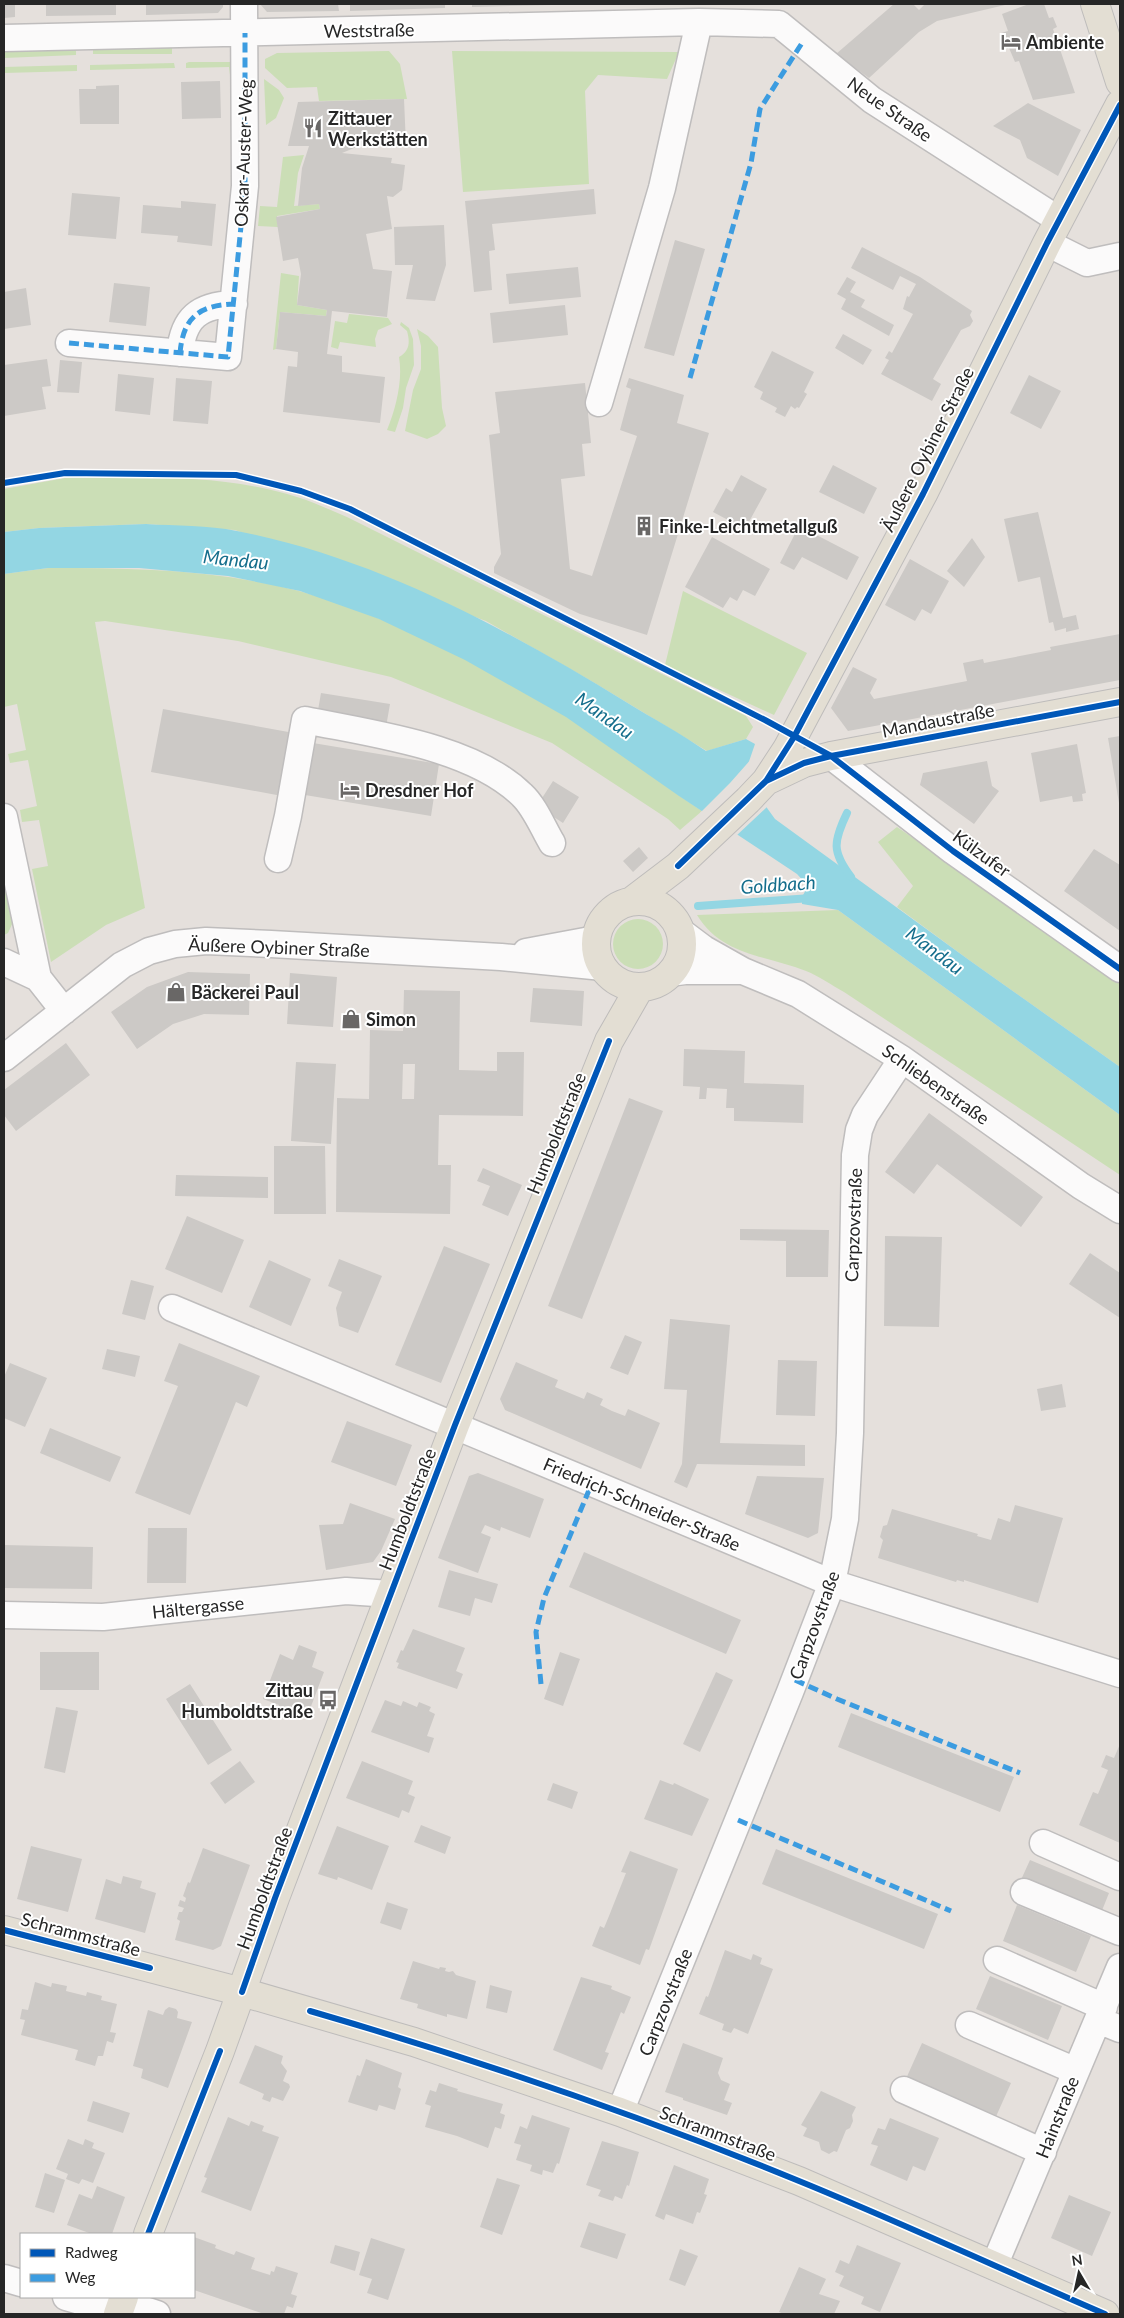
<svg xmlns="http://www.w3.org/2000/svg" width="1124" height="2318" font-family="Lato,sans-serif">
<rect width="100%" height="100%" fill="#e5e0dc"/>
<path fill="#cbdeb6" d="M141 47 172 48V54H93V49Z
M76 50V55L4 58V51Z
M389 51 400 64 407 99 319 101 317 87 287 88 265 68V59L277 53Z
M452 51 679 52 667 79 598 75 585 91 589 184 463 192Z
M238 62 237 72 230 75 229 67 186 68V63L189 62Z
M174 63 175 68 90 70V65Z
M77 65V71L4 73V67Z
M264 79 279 90 284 98 276 118 266 125Z
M304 155 298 173 294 206 319 204 320 209 277 216 278 227 258 226 260 206 277 207 283 157Z
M281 273 299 276 297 305 327 310 326 316 280 312 276 349 273 350Z
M349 314 388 318 392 324 378 330 375 339 376 347 340 342 338 349 331 347 335 321 347 323Z
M401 322 409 328 413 339 414 365 406 388 403 408 395 432 387 430C396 408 403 380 399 357 410 351 410 342 407 331L400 325Z
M417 329 428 336 438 347 442 408 446 426 438 434 427 439 405 431 413 390 421 369V346Z
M65 478C142 478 222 473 297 497 314 502 330 510 347 517L746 716 753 727 746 739 707 751 593 682 486 621 235 530 146 524 39 528 4 532V489Z
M48 568C133 568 216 569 299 591 389 615 486 668 566 716 613 745 656 781 702 811L680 830 668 819 552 743 391 677 238 641 105 621 95 622 145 908 106 925 51 962 32 869 48 866 39 820 22 822 20 810 37 806 28 760 10 763 8 754 26 750 17 704 4 707V574Z
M683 591 807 653 774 715 665 665Z
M897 827 1120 979V1067L969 960 897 907 913 886 878 842Z
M4 863 13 922 8 933 4 935Z
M838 910 1120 1115V1175L844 992C831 985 819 976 806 971 766 955 722 956 697 915Z
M613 944a25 25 0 1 1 50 0a25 25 0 1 1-50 0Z"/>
<path fill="#93d6e3" d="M146 524C176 526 208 525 237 531 376 558 505 628 626 702 652 718 680 733 706 751L746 739 755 744 744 776 775 819 969 960 1120 1067V1115L838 910 802 904V897L808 886 797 874 679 796 566 717 465 660 379 619 300 591 228 576 139 568H48L4 574V532L39 528Z"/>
<path fill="#e5e0dc" d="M753 757 747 776 768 806 736 836 700 813 730 783Z"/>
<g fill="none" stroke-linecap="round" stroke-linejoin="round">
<path stroke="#93d6e3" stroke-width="8" d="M847 813C833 842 832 852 851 877
M698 906 811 898"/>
</g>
<path fill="#ccc9c6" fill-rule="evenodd" d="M4 4H15V17L4 18Z
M46 4H116V15L46 16Z
M146 4H223V7L218 13 146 15Z
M260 4H338L339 11 267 12Z
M350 4H445V8L350 11Z
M472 4H552V5L472 7Z
M894 4H913L919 10 925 4 1005 5 937 21 919 32 869 78 836 54Z
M1029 4H1044L1049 18 1053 17 1057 27 1053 29 1075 93 1033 100 1019 61 1015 62 1009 48 1007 49 1001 33 1008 31 1002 14Z
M220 81 221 118 182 119 181 82Z
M119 85V124H80L79 89H96V86Z
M404 99 406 145 359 146 342 153 392 158 391 163 405 165 402 190 393 197 387 196 392 229 366 234 373 269 392 271 387 317 332 311 327 354 342 356V372L385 377 380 423 283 412 288 366 297 367 298 352 276 349 280 312 326 316 327 310 297 305 301 274 298 258 283 261 276 217 320 209 319 204 298 206 302 168 309 146H288L298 102Z
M1028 103 1081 130 1058 176 1027 158 1020 140 993 126Z
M594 189 596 214 492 224 495 250 489 251 492 290 474 292 465 201Z
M72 193 120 197 116 239 68 235Z
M181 201 216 204 212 246 177 242 178 236 141 233 143 205 181 208Z
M444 225 446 265 435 301 406 299 413 265H395L394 227Z
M675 240 705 249 674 356 644 348Z
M862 247 920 277 972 311 970 315 973 321 970 326 961 330 933 379 941 384 932 401 881 374 889 360 885 358 889 351 892 353 913 314 903 309 907 296 909 297 916 284 900 276 893 290 851 268Z
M578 267 581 297 509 304 506 274Z
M847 277 856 282 850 292 865 300 861 307 894 325 889 336 841 309 846 299 837 294Z
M114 283 150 287 146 326 109 322Z
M26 288 31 325 4 329V292Z
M565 305 568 335 493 343 490 313Z
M843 334 872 350 863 365 835 348Z
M772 351 814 372 804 392 807 394 799 408 797 407 795 409 791 406 785 417 775 412 777 408 760 399 763 392 754 387Z
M47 359 51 386 42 387 46 409 4 416V365Z
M60 360 82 362 79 393 57 392Z
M118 374 154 378 150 415 115 411Z
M1029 375 1061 391 1041 429 1010 413Z
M176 378 212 381 208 424 173 421Z
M629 378 684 395 677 423 709 433 647 635 580 614 494 573V567L501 554 489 435 500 433 495 392 585 383 591 443 582 444 585 476 561 479 570 569 592 576 637 436 620 430 631 389 626 387Z
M833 465 877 488 864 514 819 492Z
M741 475 767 489 745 529 713 512 726 488 732 492Z
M1038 512 1063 618 1076 615 1079 629 1066 632V628L1055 631 1053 622 1049 623 1040 577 1018 582 1004 519Z
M799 526 859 557 847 580 802 557 794 570 780 563Z
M712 537 770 569 755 596 743 590 737 601 730 597 723 608 685 587Z
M972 538 985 557 964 587 947 571Z
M910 559 949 581 931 614 922 609 915 621 885 605Z
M1120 634V680L848 731 831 708 853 667 877 679 870 693 874 699 967 681 963 663 983 659 984 663 1051 650 1050 647Z
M321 693 390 704 386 727 317 716Z
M163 709 294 733 282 796 151 772Z
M1120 736V802L1119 803 1108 738Z
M313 743 439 764 431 816 305 795Z
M1077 744 1086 793 1082 794 1083 801 1073 802 1072 796 1040 802 1031 753Z
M987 761 992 786 999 791 974 824 920 785 923 773Z
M553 781 579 797 563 823 537 806Z
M639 847 648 858 633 872 623 861Z
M1094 849 1120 865V931L1064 891Z
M188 972 250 974 249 1015 204 1014 173 1024 137 1049 111 1012 147 987Z
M290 973 337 977 333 1027 287 1024Z
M533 988 584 991 582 1026 530 1022Z
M404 990 460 991 459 1070 497 1071V1052H524L523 1116 439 1115 438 1165H451L450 1214 336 1212 337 1098 369 1099 370 1030 403 1031ZM403 1064H415L414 1099H402Z
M66 1043 90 1075 16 1131 4 1115V1090Z
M684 1049 745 1051 744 1083 804 1085 803 1123 734 1121V1108H726L727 1089 707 1088 706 1099H699L700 1087 683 1086Z
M296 1062 336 1064 331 1144 291 1141Z
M629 1098 663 1111 582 1319 548 1306Z
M929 1113 1043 1197 1021 1227 937 1164 914 1194 885 1172Z
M274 1146H325L326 1214H274Z
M483 1168 522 1185 508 1216 482 1205 490 1186 477 1181Z
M176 1175 268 1177V1198L175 1196Z
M187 1216 244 1240 222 1293 165 1269Z
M740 1229 829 1230 828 1277H786V1241L740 1240Z
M885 1236 942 1237 939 1327 884 1326Z
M444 1246 490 1264 441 1383 395 1365Z
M1090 1253 1120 1273V1318L1069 1284Z
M339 1259 382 1276 358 1333 339 1326 336 1308 342 1292 328 1286Z
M269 1260 311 1279 291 1326 249 1307Z
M131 1280 154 1286 145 1320 122 1314Z
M670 1319 730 1325 720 1443 805 1445V1466L697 1464 687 1488 674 1482 682 1464 687 1390 664 1389Z
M625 1335 642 1342 628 1375 610 1368Z
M179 1343 260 1376 247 1407 236 1402 190 1515 135 1493 178 1386 164 1381Z
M107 1349 140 1356 135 1377 102 1369Z
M778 1360 817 1361 815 1416 776 1415Z
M516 1362 558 1380 555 1387 584 1399 587 1392 603 1399 600 1405 612 1411 625 1416 628 1409 660 1423 641 1469 505 1410 500 1399Z
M10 1363 47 1378 25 1427 4 1418V1377Z
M1062 1384 1066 1407 1041 1411 1037 1389Z
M347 1421 412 1445 396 1486 331 1462Z
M50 1428 121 1457 110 1482 40 1453Z
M478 1473 544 1499 530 1538 501 1527 500 1531 485 1525 481 1533 491 1537 478 1573 438 1558 469 1476Z
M757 1476 824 1478 818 1533 808 1538 745 1514Z
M350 1503 395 1519 381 1551 373 1562 326 1570 319 1525 343 1524Z
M1015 1505 1063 1518 1038 1603 964 1580V1582L957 1580 956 1582 878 1558 883 1540 880 1537 883 1526 887 1525 892 1509 978 1534 977 1536 991 1540 998 1518 1010 1522Z
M148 1528H187L186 1583H147Z
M4 1545 93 1547 92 1589 4 1588Z
M584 1552 741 1620 726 1654 569 1587Z
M449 1570 498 1584 492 1603 475 1598 470 1616 438 1607Z
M413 1629 465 1648 456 1671 463 1674 457 1689 397 1668 399 1663 396 1662 401 1650 403 1651Z
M299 1645 317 1652 312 1667 324 1672 307 1717 290 1710 287 1718 276 1714 279 1705 263 1699 280 1654 293 1660Z
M40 1652H99V1690H40Z
M560 1652 580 1659 563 1706 544 1699Z
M716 1672 733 1680 700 1752 683 1744Z
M190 1684 232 1750 208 1765 166 1699Z
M385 1700 401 1706 403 1701 417 1707 419 1702 431 1707 429 1711 435 1714 427 1736 434 1738 429 1753 371 1732Z
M56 1707 78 1711 65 1773 44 1768Z
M851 1713 1014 1777 1000 1812 838 1747Z
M1120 1744V1843L1079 1825 1093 1792 1098 1794 1108 1770 1101 1767 1106 1755 1114 1758Z
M240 1761 255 1782 225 1804 210 1783Z
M362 1761 413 1781 408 1794 415 1797 409 1813 402 1810 399 1818 346 1798Z
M660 1780 673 1785 674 1783 709 1799 692 1836 644 1819Z
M553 1783 578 1792 572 1809 547 1800Z
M421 1825 451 1837 445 1854 414 1842Z
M337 1826 389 1846 372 1890 338 1877 337 1880 318 1874Z
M31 1846 82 1859 68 1912 17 1899Z
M203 1848 250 1865 221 1946 213 1950 175 1940 180 1921 177 1919 179 1912H182L184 1908 178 1906 180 1900 185 1902 186 1898 183 1896 188 1882 190 1883Z
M776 1849 938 1914 924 1949 762 1884Z
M630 1851 678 1869 649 1950 646 1949 640 1965 592 1946 600 1926 604 1928 609 1916 626 1873 621 1872Z
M1030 1860 1109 1893 1101 1913 1020 1882Z
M123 1876 142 1881 140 1888 156 1893 145 1933 95 1919 106 1879 121 1884Z
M387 1902 408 1909 401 1930 380 1923Z
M1017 1905 1091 1936 1076 1972 1003 1941Z
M725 1950 751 1960 753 1954 762 1958 760 1964 773 1969 748 2034 734 2028 731 2033 722 2030 724 2024 699 2014 706 1996 708 1997Z
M413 1961 439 1969 440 1967 446 1968 445 1971 449 1972 453 1971 456 1975 476 1981 467 2019 447 2014V2017L417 2008 418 2004 400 1999Z
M990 1976 1062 2006 1048 2040 976 2009Z
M581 1977 612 1986 611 1989 631 1997 624 2014 621 2012 605 2052 609 2053 602 2070 553 2050Z
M35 1982 51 1987 52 1983 67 1986 66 1991 86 1996 87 1992 102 1996 101 2000 117 2004 110 2032 116 2033 113 2043 107 2041 103 2056H98L95 2066 75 2060 78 2050 21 2035 25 2020 20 2019 22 2009 28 2010Z
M490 1985 512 1991 507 2013 486 2008Z
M169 2007 176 2009 178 2012 177 2018 192 2022 168 2088 141 2078 143 2069 133 2066 148 2010 163 2015 165 2010Z
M683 2043 723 2058 718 2073 721 2080 730 2084 724 2100 732 2103 727 2115 683 2100V2098L665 2092Z
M922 2043 1011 2083 994 2121 905 2081Z
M255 2045 283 2056 281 2063 287 2071 283 2081 289 2084 290 2087 283 2101 272 2097 270 2102 262 2099 264 2094 239 2083Z
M366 2059 402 2073 398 2087 401 2089 395 2110 379 2105 377 2111 348 2102 357 2075 360 2076Z
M439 2083 458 2089 457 2091 503 2104 500 2113 505 2115 501 2129 495 2127 488 2148 457 2136 425 2127 431 2106 425 2104 430 2090 436 2092Z
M821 2091 856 2107 852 2115 853 2121 850 2128 846 2130 837 2152 834 2151 829 2154 821 2150 819 2142 803 2136 807 2128 801 2125Z
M93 2101 130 2113 123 2133 87 2121Z
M532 2115 570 2128 559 2164 557 2163 553 2173 543 2170 542 2175 530 2171 532 2165 516 2160 521 2145 514 2143 520 2126 527 2129Z
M228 2117 249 2126 251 2121 264 2126 262 2131 279 2137 251 2211 201 2192 207 2178 204 2177Z
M890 2118 939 2138 925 2171 913 2166 907 2181 870 2165 878 2146 871 2144 878 2128 885 2130Z
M68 2139 83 2145 85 2139 94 2143 92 2148 105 2153 93 2183 82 2179 79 2184 66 2179 68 2174 56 2169Z
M602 2141 639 2152 629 2186 627 2185 622 2199 615 2196 613 2201 598 2196 601 2190 586 2185Z
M674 2165 709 2179 704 2194 707 2195 700 2213 697 2212 693 2224 666 2214 664 2220 655 2216Z
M45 2173 65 2180 54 2213 35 2207Z
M497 2178 520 2185 502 2235 480 2227Z
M97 2186 125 2197 112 2234H92L67 2225 79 2194 92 2199Z
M1069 2195 1111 2212 1092 2256 1051 2238Z
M589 2222 626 2234 617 2259 580 2247Z
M194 2237 216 2245 215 2248 223 2251 234 2255 236 2251 255 2258 251 2269 270 2275 271 2271 274 2272 276 2266 298 2273 291 2294 297 2296 293 2308 287 2306 284 2314H264L194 2290Z
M371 2238 405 2249 388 2300 367 2293 372 2279 359 2275Z
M335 2245 360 2252 355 2271 330 2263Z
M857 2245 901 2263 880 2312 861 2304 864 2297 839 2286 844 2276 835 2272 840 2260 849 2264Z
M680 2249 698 2256 685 2286 669 2280Z
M799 2267 826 2279 819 2294 840 2301 834 2314H784L779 2312Z"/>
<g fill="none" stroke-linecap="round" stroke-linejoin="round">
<defs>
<path id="minor" d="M4 38 699 22 779 24 872 100 1059 220
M1047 243 1087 263 1120 256
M69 343 228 357 245 186 244 4
M180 353C183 318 199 305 234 304
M599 403 662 188 699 22
M831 756 953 851 1120 969
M4 817 38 978
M278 859 288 816 305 720C372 734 472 746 522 795 535 807 543 828 552 843
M680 931 704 949 743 971 798 994 902 1059 1081 1186 1120 1210
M526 952 596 939
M4 962 38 978 64 1011
M670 973 685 971H740
M4 1058 122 965 149 951 175 944 206 941 271 944 501 957 603 967
M172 1308 832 1583 1120 1674
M4 1615 103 1617 346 1591 391 1594
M1043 1843 1120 1877
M1024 1892 1120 1932
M997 1960 1104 2007
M1098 2020 1120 2029
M969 2025 1076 2071
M904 2090 1043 2152
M620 2112 790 1692 832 1583 845 1519 850 1433 855 1155 859 1130 865 1115 902 1059
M994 2266 1120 1967
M4 2278 21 2283
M66 2297 118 2312
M121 2302 157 2314"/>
<path id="major" d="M1095 4 1120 82
M766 781 804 763 831 756 1120 702
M632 901 678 866 748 800 766 781 787 749 923 494 1047 243 1120 104
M596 944a43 43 0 1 1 86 0a43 43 0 1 1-86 0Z
M4 1930 242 1992 414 2042 620 2112 799 2181 1105 2314
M148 2234 220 2051 275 1898 455 1425 609 1041 640 987
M118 2314 124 2297"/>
</defs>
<use href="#minor" stroke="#bfbdbd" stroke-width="29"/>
<use href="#major" stroke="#bebcbb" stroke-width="30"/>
<use href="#minor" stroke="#fbfafa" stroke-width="26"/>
<use href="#major" stroke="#e3ded3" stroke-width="28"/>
<path stroke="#3c9ce0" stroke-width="5" stroke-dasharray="10 5" stroke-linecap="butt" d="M69 343 228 357 245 186V33
M180 353C183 318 199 305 234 304
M690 378 751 163 760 109 802 43
M795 1680 837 1699 1020 1773
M541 1684 536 1632 544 1598 592 1483
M738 1820 951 1911"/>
<defs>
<path id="cycleway" d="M4 483 65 473 236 475 301 491 350 509 765 720 831 756 953 851 1120 969
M766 781 804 763 831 756 1120 702
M678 866 766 781 794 737 923 494 1047 243 1120 105
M4 1930 150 1968
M242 1992 275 1898 455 1425 609 1041
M310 2011C475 2059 639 2115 799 2181 902 2223 1003 2270 1105 2314
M148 2234 220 2051"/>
</defs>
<use href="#cycleway" stroke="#fff" stroke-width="9"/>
<use href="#cycleway" stroke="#0057b8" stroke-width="6"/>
</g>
<defs>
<symbol id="hotel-bare" viewBox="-9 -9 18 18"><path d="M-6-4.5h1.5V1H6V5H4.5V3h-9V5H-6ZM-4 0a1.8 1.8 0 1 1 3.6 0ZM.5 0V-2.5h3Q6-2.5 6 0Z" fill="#696766" stroke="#fff" stroke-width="2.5" paint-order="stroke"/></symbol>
<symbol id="restaurant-bare" viewBox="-9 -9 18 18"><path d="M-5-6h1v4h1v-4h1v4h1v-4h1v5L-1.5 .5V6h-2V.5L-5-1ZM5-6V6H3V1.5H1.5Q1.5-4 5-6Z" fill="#696766" stroke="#fff" stroke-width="2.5" paint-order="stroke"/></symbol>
<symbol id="building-bare" viewBox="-9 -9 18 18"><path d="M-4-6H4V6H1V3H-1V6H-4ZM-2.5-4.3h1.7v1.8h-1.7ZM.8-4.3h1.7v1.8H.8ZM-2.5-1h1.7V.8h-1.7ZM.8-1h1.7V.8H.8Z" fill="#696766" stroke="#fff" stroke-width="2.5" paint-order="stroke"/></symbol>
<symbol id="shop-bare" viewBox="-9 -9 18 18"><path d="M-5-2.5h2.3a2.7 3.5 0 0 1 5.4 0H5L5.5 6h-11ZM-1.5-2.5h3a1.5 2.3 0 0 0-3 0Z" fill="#696766" stroke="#fff" stroke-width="2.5" paint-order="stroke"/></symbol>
<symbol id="bus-bare" viewBox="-9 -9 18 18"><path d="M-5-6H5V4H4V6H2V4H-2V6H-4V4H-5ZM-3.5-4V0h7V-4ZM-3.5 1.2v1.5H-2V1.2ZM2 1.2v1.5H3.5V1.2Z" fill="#696766" stroke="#fff" stroke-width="2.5" paint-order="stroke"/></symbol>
</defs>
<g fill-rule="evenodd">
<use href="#hotel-bare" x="997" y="28" width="28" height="28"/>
<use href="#restaurant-bare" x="299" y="114" width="28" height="28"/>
<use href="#building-bare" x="630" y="512" width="28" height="28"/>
<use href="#hotel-bare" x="336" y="776" width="28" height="28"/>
<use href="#shop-bare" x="162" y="978" width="28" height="28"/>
<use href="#shop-bare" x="337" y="1005" width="28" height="28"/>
<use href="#bus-bare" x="314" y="1686" width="28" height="28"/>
</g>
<g text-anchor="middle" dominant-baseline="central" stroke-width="4" stroke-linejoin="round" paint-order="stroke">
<g font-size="18" fill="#262626" stroke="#fff">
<text transform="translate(369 30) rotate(-1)">Weststraße</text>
<text transform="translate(890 109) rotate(35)">Neue Straße</text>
<text transform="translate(243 153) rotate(-88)">Oskar-Auster-Weg</text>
<text transform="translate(927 449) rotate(-63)">Äußere Oybiner Straße</text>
<text transform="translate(938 720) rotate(-11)">Mandaustraße</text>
<text transform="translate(982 853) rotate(36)">Külzufer</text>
<text transform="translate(279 947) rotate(2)">Äußere Oybiner Straße</text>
<text transform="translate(936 1084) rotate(35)">Schliebenstraße</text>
<text transform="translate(556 1133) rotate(-68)">Humboldtstraße</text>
<text transform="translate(853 1225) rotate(-88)">Carpzovstraße</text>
<text transform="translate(642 1504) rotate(23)">Friedrich-Schneider-Straße</text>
<text transform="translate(407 1509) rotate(-69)">Humboldtstraße</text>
<text transform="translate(198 1607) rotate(-6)">Hältergasse</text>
<text transform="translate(814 1625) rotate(-70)">Carpzovstraße</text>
<text transform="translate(264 1888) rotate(-70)">Humboldtstraße</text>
<text transform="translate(81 1934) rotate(15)">Schrammstraße</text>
<text transform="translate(665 2002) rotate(-68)">Carpzovstraße</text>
<text transform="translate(1057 2117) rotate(-68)">Hainstraße</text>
<text transform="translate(718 2133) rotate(21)">Schrammstraße</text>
</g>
<g font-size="18" font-weight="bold" fill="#262626" stroke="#fff" text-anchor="start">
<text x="1026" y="42">Ambiente</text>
<text x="328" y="118">Zittauer<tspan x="328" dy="21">Werkstätten</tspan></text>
<text x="659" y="526">Finke-Leichtmetallguß</text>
<text x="365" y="790">Dresdner Hof</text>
<text x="191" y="992">Bäckerei Paul</text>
<text x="366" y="1019">Simon</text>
<text x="313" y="1690" text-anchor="end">Zittau<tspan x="313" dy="21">Humboldtstraße</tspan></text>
</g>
<g font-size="19" font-style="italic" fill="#156e8c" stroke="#fff">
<text transform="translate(236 559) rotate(6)">Mandau</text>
<text transform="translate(605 715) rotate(35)">Mandau</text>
<text transform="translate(778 884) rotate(-4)">Goldbach</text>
<text transform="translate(935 950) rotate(37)">Mandau</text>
</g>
</g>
<rect width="1124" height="2318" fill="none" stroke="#262626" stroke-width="10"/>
<rect x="20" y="2233" width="175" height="65" fill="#ffffff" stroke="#a8a8a8"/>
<rect x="30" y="2249" width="25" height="8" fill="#0057b8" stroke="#a8a8a8"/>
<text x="65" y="2258" font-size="15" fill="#262626">Radweg</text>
<rect x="30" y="2274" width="25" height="8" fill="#3c9ce0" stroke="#a8a8a8"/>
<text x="65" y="2283" font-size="15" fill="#262626">Weg</text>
<g transform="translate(1079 2273) rotate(351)" stroke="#ffffff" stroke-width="4" paint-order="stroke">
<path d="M0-4L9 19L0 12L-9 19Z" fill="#262626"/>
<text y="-8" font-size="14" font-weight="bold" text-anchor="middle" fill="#262626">N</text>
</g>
</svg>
